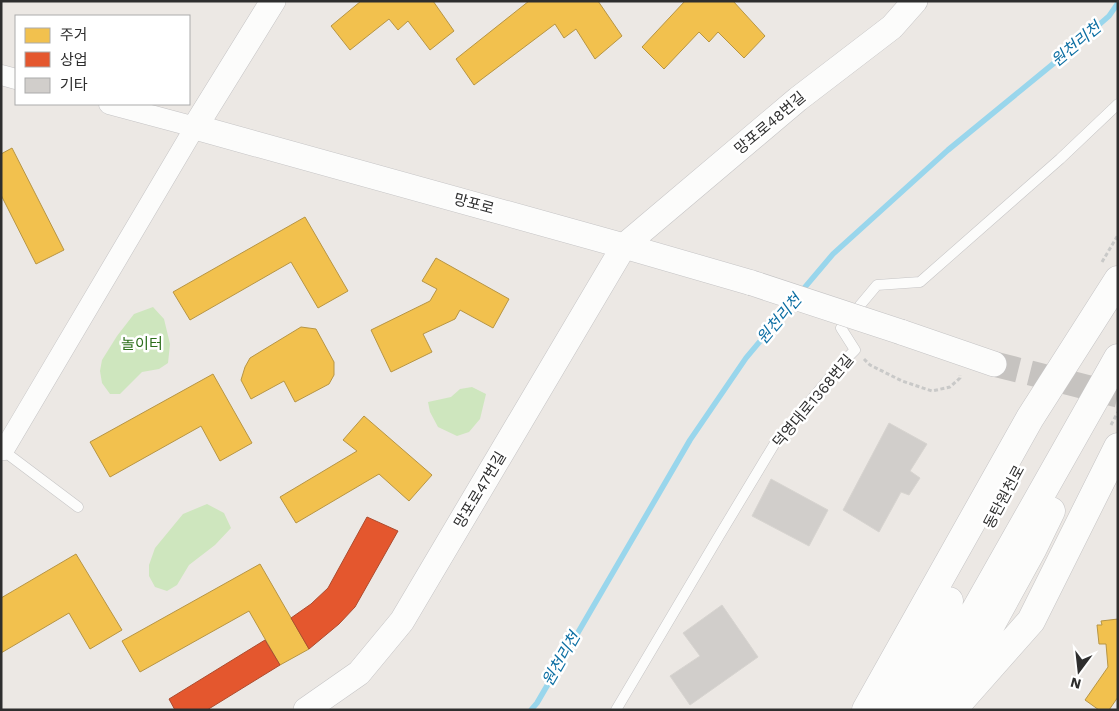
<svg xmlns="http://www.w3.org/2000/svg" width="1119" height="711" font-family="'Work Sans','Noto Sans KR',sans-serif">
<rect width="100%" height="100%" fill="#ece8e4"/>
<path fill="#cee6be" d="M153 307 164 319 170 344 168 363 159 369 142 372 120 394H110L102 383 100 371 102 360 117 336 134 314Z
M472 387 486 394 480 419 469 432 457 436 438 427 430 412 428 402 451 397 460 389Z
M207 504 224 513 231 528 215 545 189 565 177 585 167 591 155 587 149 576V565L155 548 183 514Z"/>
<path fill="#f2c14e" stroke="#b79544" d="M361 1H433L454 31 430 50 408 21 398 30 389 19 350 50 331 26Z
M529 1H598L622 36 595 59 576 29 564 38 555 24 474 85 456 59Z
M685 1H733L765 36 744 58 718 32 709 42 699 32 664 69 642 47Z
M12 148 64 250 36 264 1 195V154Z
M305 217 348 291 318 308 291 262 190 320 173 292Z
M436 258 509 299 493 328 460 310 455 319 423 334 432 352 391 372 371 330 430 301 437 289 422 281Z
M301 327 316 329 334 362V375L329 384 295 402 284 381 251 399 241 380 245 367 250 358Z
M213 374 252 443 220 461 201 426 110 477 90 442Z
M364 416 432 475 409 501 379 474 296 523 280 497 357 451 343 440Z
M76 554 122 630 90 649 69 613 1 653V598Z
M260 564 309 649 280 665 249 611 140 672 122 641Z
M1118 619V697L1109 710H1099L1085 700 1108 667 1106 644H1099L1097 625H1102L1101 621Z"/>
<path fill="#e4572e" stroke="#ad4b2e" d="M367 517 398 531 355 607 339 624 309 649 291 618 311 604 328 588Z
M265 640 280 665 207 710H175L169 699Z"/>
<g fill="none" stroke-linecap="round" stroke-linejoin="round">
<path stroke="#99d6ec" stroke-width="5.5" d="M800 293 833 254 948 150 1070 50 1109 16 1118 3
M531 710 537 703 690 440 746 358 793 302"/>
</g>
<path fill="#d1cecb" stroke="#d7d4d0" d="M889 423 927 444 910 471 920 478 909 495 901 492 879 532 843 510Z
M771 479 828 510 809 546 752 516Z
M722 605 758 657 690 705 670 676 700 656 683 633Z"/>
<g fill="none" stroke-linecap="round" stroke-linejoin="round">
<path stroke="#c6c3c0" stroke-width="25" stroke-dasharray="25 12" stroke-linecap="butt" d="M994 364 1118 395"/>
<defs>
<path id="service" d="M1 449 78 507
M616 710 719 536 775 443 842 363 855 350 841 328 877 285 920 282 1060 159 1118 104"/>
<path id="minor" d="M1 75 16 79
M4 450 195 127 109 104"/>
<path id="tertiary" d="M273 1 195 127 624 246 752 283
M901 332 994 364
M306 710 359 673 402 621 624 246 798 99 892 27 915 1"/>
<path id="secondary" d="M962 699 1031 621 1118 447
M866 710 1030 418 1118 280
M889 710 949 601
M919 710 1118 358
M944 710 1033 548 1051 511"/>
</defs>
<use href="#service" stroke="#c5c4c5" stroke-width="11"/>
<use href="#minor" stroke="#c5c4c5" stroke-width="21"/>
<use href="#tertiary" stroke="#c5c4c5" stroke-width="26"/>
<use href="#secondary" stroke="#c5c4c5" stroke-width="29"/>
<path stroke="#c9c9c8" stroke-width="3" stroke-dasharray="4 2.5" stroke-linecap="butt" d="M1102 262 1118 235
M864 359 870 365 902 381 932 391 950 387 960 378V375
M1111 425 1118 412"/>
<use href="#service" stroke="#fcfcfb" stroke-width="10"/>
<use href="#minor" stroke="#fcfcfb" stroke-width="20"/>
<use href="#tertiary" stroke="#fcfcfb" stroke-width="25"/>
<use href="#secondary" stroke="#fcfcfb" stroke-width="28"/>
<defs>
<path id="tertiary-bridge" d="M752 283 901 332"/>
</defs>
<use href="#tertiary-bridge" stroke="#c5c4c5" stroke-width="26" stroke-linecap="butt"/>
<use href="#tertiary-bridge" stroke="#fcfcfb" stroke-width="25"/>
</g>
<g text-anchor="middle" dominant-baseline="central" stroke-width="5" stroke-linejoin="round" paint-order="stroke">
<g font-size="15" fill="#2e2e2e" stroke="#fff">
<text transform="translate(770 123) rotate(-40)">망포로48번길</text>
<text transform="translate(474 204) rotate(15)">망포로</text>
<text transform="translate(813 401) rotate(-50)">덕영대로1368번길</text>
<text transform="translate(480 490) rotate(-59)">망포로47번길</text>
<text transform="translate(1004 497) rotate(-62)">동탄원천로</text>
</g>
<g font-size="15" fill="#2c6e1b" stroke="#fff">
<text x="142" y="344">놀이터</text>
</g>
<g font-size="16" font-style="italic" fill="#0d6fa3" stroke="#fff">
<text transform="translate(1076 44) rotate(-40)">원천리천</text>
<text transform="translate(779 319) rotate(-50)">원천리천</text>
<text transform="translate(561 659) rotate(-60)">원천리천</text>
</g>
</g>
<rect width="1119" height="711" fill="none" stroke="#2e2e2e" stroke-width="5"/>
<rect x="15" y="15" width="175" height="90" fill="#ffffff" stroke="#ababab"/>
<rect x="25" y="28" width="25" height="15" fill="#f2c14e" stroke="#ababab"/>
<text x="60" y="40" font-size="15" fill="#2e2e2e">주거</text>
<rect x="25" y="52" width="25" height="15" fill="#e4572e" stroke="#ababab"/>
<text x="60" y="65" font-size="15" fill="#2e2e2e">상업</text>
<rect x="25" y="78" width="25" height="15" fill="#d1cecb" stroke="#ababab"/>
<text x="60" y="90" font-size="15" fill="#2e2e2e">기타</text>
<g transform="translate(1079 671) rotate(195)" stroke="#ffffff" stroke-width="4" paint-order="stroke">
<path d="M0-4L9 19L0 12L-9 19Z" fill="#2e2e2e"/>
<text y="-8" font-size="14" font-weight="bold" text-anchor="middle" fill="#2e2e2e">N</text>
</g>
</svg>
